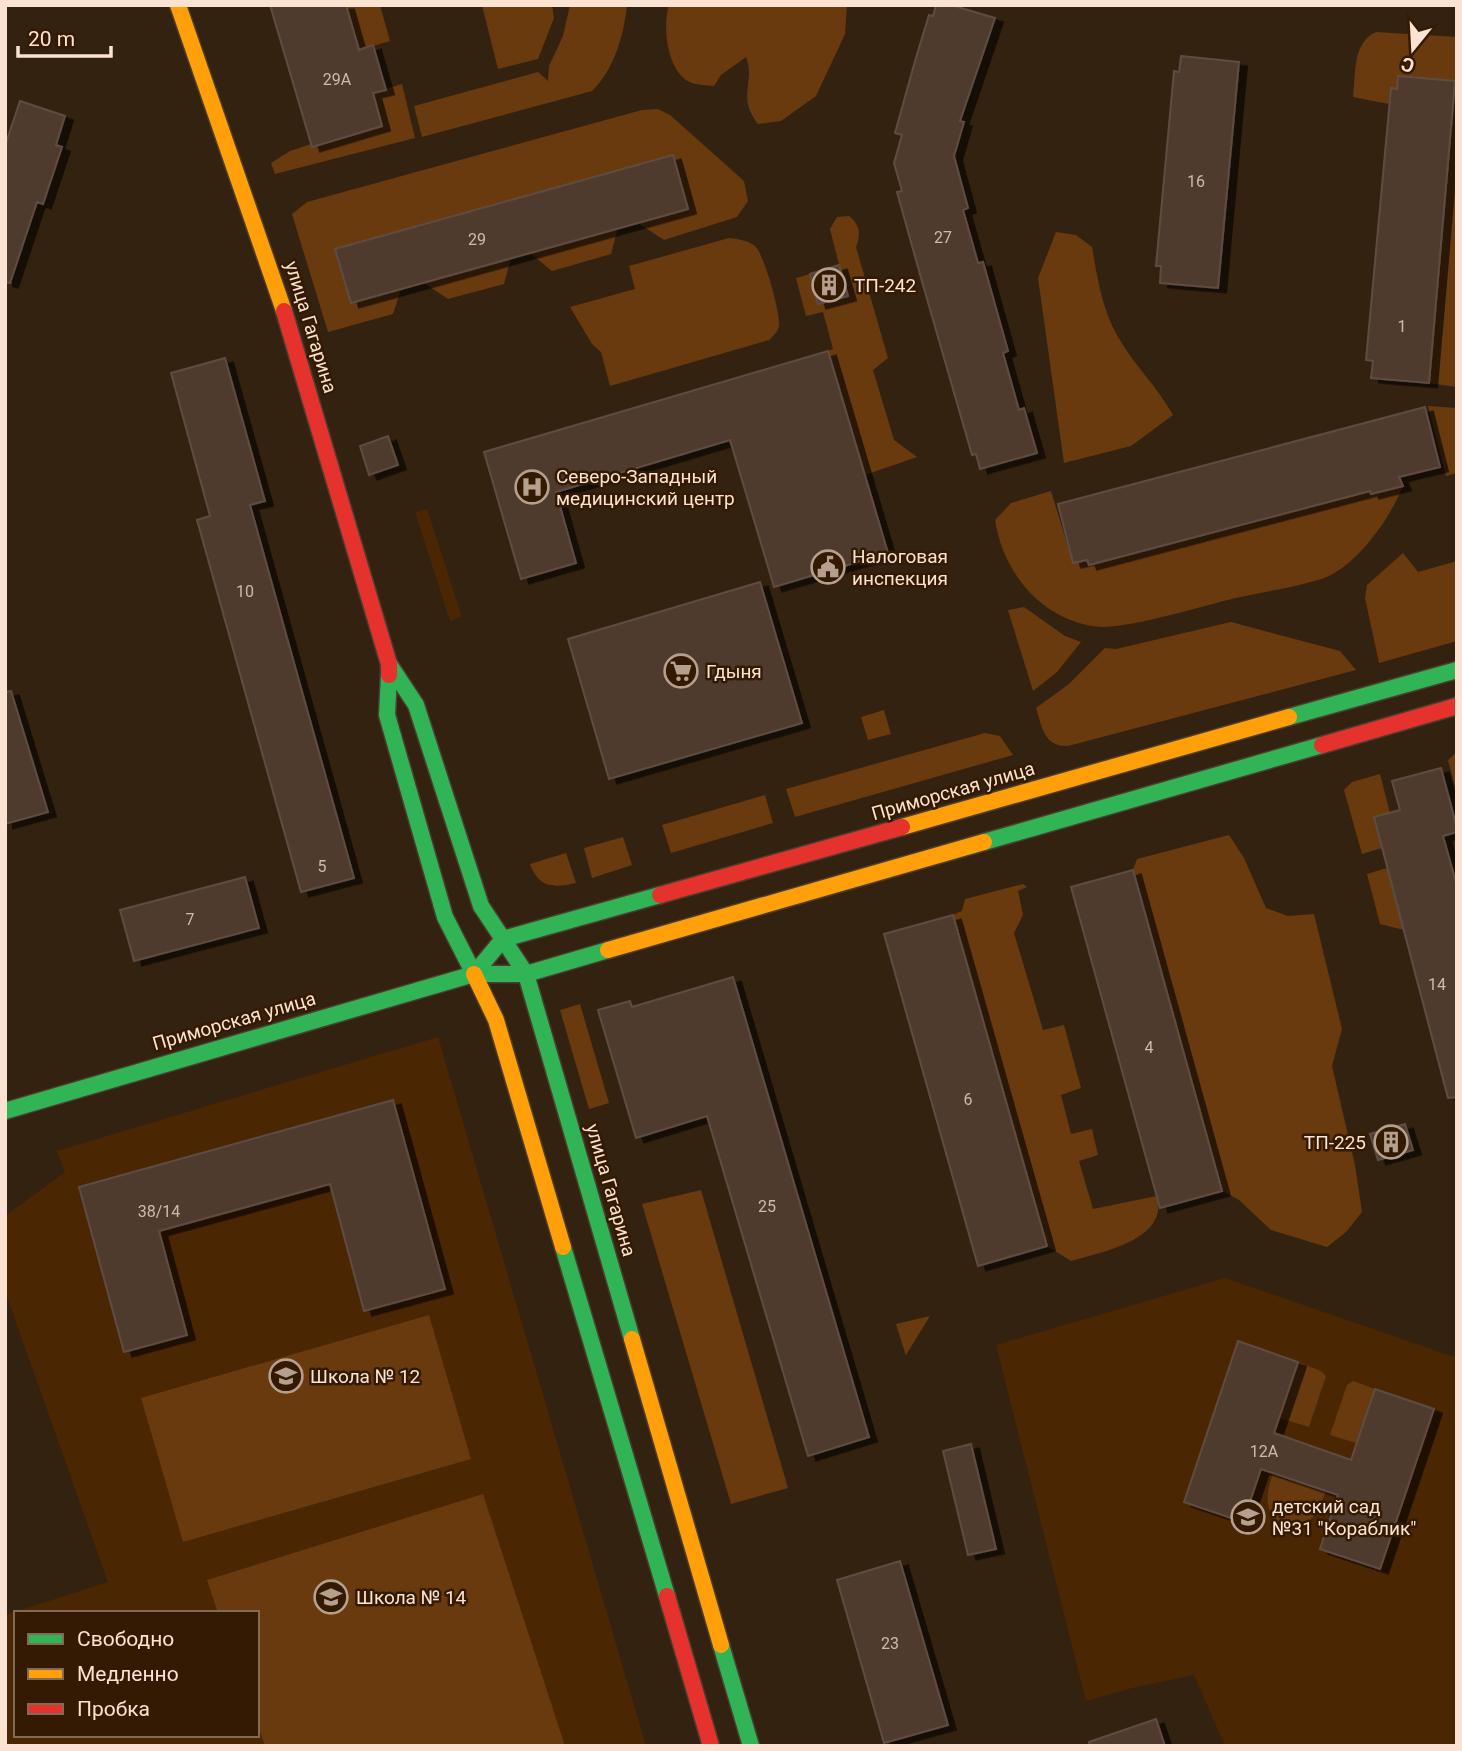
<svg xmlns="http://www.w3.org/2000/svg" width="1462" height="1751" font-family="Roboto,sans-serif">
<defs>
<filter id="shadow"><feDropShadow dx="8" dy="4.5" stdDeviation="0" flood-color="#0009"/></filter>
</defs>
<rect width="100%" height="100%" fill="#342210"/>
<path fill="#4b2602" fill-rule="evenodd" d="M427 509 462 617 450 621 415 512Z
M438 1037 646 1746H5V1615L108 1582 5 1291V1216L65 1172 57 1151ZM16 1613H257V1735H16Z
M1225 1278 1457 1358V1746H1225L1194 1675 1132 1688 1086 1701 996 1345Z"/>
<path fill="#683a0e" d="M346 5H380L390 41 359 50Z
M482 5H552L554 18 538 59 498 69Z
M570 5H627C624 35 614 70 592 91L422 137 414 106 538 72 548 81 549 66 563 36Z
M669 5H847L845 34 816 96 781 121 758 124C736 96 756 83 746 57L721 75 714 86C707 85 698 85 692 83 667 74 662 26 669 5Z
M1376 32 1457 37V387L1429 383 1455 81 1399 76 1397 89H1391L1389 104 1353 97C1356 74 1352 43 1376 32Z
M402 84 415 138 275 174 271 163 290 151 311 144 313 147 382 126 373 93Z
M658 109 670 115 744 181 748 201 737 217 664 240 638 223 688 209 673 155 336 249 351 303 401 289 393 314 328 332 292 214 307 202 642 110Z
M849 216C860 224 861 235 856 247L888 358 873 370 894 440 917 457 865 475 828 351 833 349 823 312 806 316 796 278 810 274 819 304 847 296 830 229 837 217Z
M618 228 611 254 552 271 530 253Z
M1056 232 1076 235 1092 247C1097 276 1102 309 1117 335 1132 363 1157 386 1173 415L1131 446 1064 463 1038 278Z
M729 238C738 239 747 240 755 246 764 254 781 315 779 326 778 332 773 336 769 340L610 386 601 352 592 344 570 307 635 289 629 266Z
M511 258 504 284 448 299 424 283Z
M1428 406 1457 408V473L1446 476Z
M1368 486 1371 494 1403 486C1390 518 1362 558 1331 575 1314 584 1254 594 1232 599 1202 606 1119 632 1092 626 1038 616 1003 571 995 520L1011 503 1051 491 1073 563 1087 560 1089 565 1351 496Z
M1403 553 1418 572 1457 561V641L1379 663 1365 598 1367 585Z
M1024 607 1065 636 1081 642 1057 672 1033 691 1008 610Z
M1231 622 1340 651 1356 670 1068 746C1044 747 1042 727 1036 708L1069 684 1105 648 1116 649Z
M884 710 891 734 868 740 861 717Z
M985 733 1000 736 1013 755 795 817 786 789Z
M1457 752V794L1448 760Z
M1380 774 1390 813 1374 817 1382 848 1362 854 1344 790 1352 782Z
M765 795 773 823 671 853 662 825Z
M1229 835 1244 858 1266 908 1288 916 1314 914 1342 1029 1332 1066 1355 1165 1362 1212 1346 1232 1327 1247 1271 1230 1239 1200 1222 1191 1133 870 1137 859Z
M623 837 632 865 592 878 584 848Z
M566 853 576 883C553 888 539 888 530 864Z
M1387 868 1404 930 1380 924 1367 874Z
M1023 884 1027 887 1018 891 1023 915 1014 933 1043 1030 1064 1025 1081 1088 1061 1095 1071 1134 1092 1129 1098 1155 1079 1161 1093 1209 1157 1196C1169 1240 1101 1252 1071 1261L1047 1246 953 915 962 911 965 899Z
M580 1004 609 1103 589 1109 560 1010Z
M701 1190 788 1488 731 1504 642 1204Z
M429 1315 471 1459 183 1542 141 1398Z
M930 1316 906 1355V1356L896 1324Z
M1298 1362 1321 1371 1326 1376 1309 1427 1279 1418Z
M1353 1381 1375 1389 1356 1443 1330 1435 1347 1385Z
M1273 1473 1326 1491C1317 1515 1306 1537 1277 1524 1264 1506 1266 1494 1273 1473Z
M483 1494 565 1746H265L257 1723V1613H218L207 1580Z"/>
<path fill="#503b2e" stroke="#5e4c42" stroke-width="2" filter="url(#shadow)" d="M270 5H346L359 50 373 45 386 90 373 93 382 126 312 147Z
M936 5H951L995 18 960 121 964 122 954 156 968 208 963 210 978 263 983 262 1008 351 1003 353 1019 410 1024 408 1037 453 980 469 976 454 972 455 921 278 897 192 902 191 894 163 902 135 895 133 915 61 929 15 933 16Z
M1181 56 1239 62 1218 288 1160 283 1161 266H1156L1174 71 1179 72Z
M1398 76 1455 81 1429 383 1371 378 1373 361 1366 360 1391 88 1397 89Z
M20 101 65 116 56 145 62 147 43 204 37 202 10 283 5 282V146Z
M673 155 688 209 351 303 335 249Z
M839 265 848 296 818 304 810 274Z
M828 351 888 553 774 587 730 440 556 492 576 563 521 579 484 452Z
M225 358 265 501 250 505 354 878 301 892 197 520 210 516 171 373Z
M1425 407 1440 467 1399 477 1403 486 1371 494 1370 491 1089 565 1087 560 1073 563 1058 504Z
M388 436 398 465 369 475 360 446Z
M760 582 802 723 609 779 568 639Z
M11 691 48 812 5 824V692Z
M1441 768 1457 828V832L1443 836 1457 886V1097L1448 1098 1374 817 1400 810 1392 781Z
M1133 870 1222 1191 1160 1208 1071 887Z
M245 877 259 928 134 961 120 910Z
M953 915 1047 1246 978 1266 884 934Z
M733 977 869 1437 808 1456 707 1116 636 1138 598 1010 630 1001 632 1007Z
M393 1100 445 1289 364 1311 330 1184 159 1231 187 1335 124 1352 79 1187Z
M1405 1124 1413 1150 1378 1160 1370 1134Z
M1238 1341 1298 1362 1274 1433 1351 1460 1375 1389 1434 1409 1380 1569 1320 1549 1338 1495 1261 1469 1243 1522 1184 1502Z
M971 1444 996 1549 968 1555 943 1451Z
M900 1561 948 1725 884 1743 837 1580Z
M1156 1719 1165 1746H1090L1089 1742Z"/>
<g fill="none" stroke-linecap="round" stroke-linejoin="round">
<defs>
<path id="fast" d="M389 664 416 705 481 906 526 974 632 1339
M389 675 387 715 445 917 474 974H526L608 950
M1289 717 1457 670
M984 842 1322 745
M5 1111 474 974 503 939 660 895
M563 1247 667 1596
M721 1645 751 1746"/>
<path id="slow" d="M178 5 284 311
M902 827 1289 717
M608 950 984 842
M474 974 496 1020 563 1247
M632 1339 721 1645"/>
<path id="jam" d="M284 311 389 664V675
M1322 745 1457 706
M660 895 902 827
M667 1596 711 1746"/>
</defs>
<use href="#fast" stroke="#4d3d2e" stroke-width="19"/>
<use href="#slow" stroke="#4d3d2e" stroke-width="19"/>
<use href="#jam" stroke="#4d3d2e" stroke-width="19"/>
<use href="#fast" stroke="#30b455" stroke-width="16"/>
<use href="#slow" stroke="#ff9f0a" stroke-width="16"/>
<use href="#jam" stroke="#e5322d" stroke-width="16"/>
</g>
<defs>
<symbol id="building-ring" viewBox="-11 -11 22 22"><circle r="9.5" fill="#341a03" stroke="#b59f8e" stroke-width="1.5"/><path d="M-4-6H4V6H1V3H-1V6H-4ZM-2.5-4.3h1.7v1.8h-1.7ZM.8-4.3h1.7v1.8H.8ZM-2.5-1h1.7V.8h-1.7ZM.8-1h1.7V.8H.8Z" fill="#b59f8e"/></symbol>
<symbol id="hospital-ring" viewBox="-11 -11 22 22"><circle r="9.5" fill="#341a03" stroke="#b59f8e" stroke-width="1.5"/><path d="M-5-5h3v3.5h4V-5h3V5h-3V1.5h-4V5h-3Z" fill="#b59f8e"/></symbol>
<symbol id="civic-ring" viewBox="-11 -11 22 22"><circle r="9.5" fill="#341a03" stroke="#b59f8e" stroke-width="1.5"/><path d="M-.6-6.5H3V-4.5H.6V-3L4-1V1h2V6H-6V1h2V-1L-.6-3ZM-1.2 2.5V6h2.4V2.5Z" fill="#b59f8e"/></symbol>
<symbol id="supermarket-ring" viewBox="-11 -11 22 22"><circle r="9.5" fill="#341a03" stroke="#b59f8e" stroke-width="1.5"/><path d="M-6-5.5h2.5l.6 2H6L4.5 2H-2.5L-4.4-4H-6ZM-1.5 3.2a1.3 1.3 0 1 0 .1 0ZM3 3.2a1.3 1.3 0 1 0 .1 0Z" fill="#b59f8e"/></symbol>
<symbol id="school-ring" viewBox="-11 -11 22 22"><circle r="9.5" fill="#341a03" stroke="#b59f8e" stroke-width="1.5"/><path d="M0-5L7-2L0 1L-7-2ZM-4 1L0 2.5L4 1V4Q0 6-4 4Z" fill="#b59f8e"/></symbol>
</defs>
<g fill-rule="evenodd">
<use href="#building-ring" x="810" y="266" width="38" height="38"/>
<use href="#hospital-ring" x="513" y="468" width="38" height="38"/>
<use href="#civic-ring" x="809" y="548" width="38" height="38"/>
<use href="#supermarket-ring" x="662" y="652" width="38" height="38"/>
<use href="#building-ring" x="1372" y="1123" width="38" height="38"/>
<use href="#school-ring" x="267" y="1357" width="38" height="38"/>
<use href="#school-ring" x="1229" y="1498" width="38" height="38"/>
<use href="#school-ring" x="312" y="1578" width="38" height="38"/>
</g>
<g text-anchor="middle" dominant-baseline="central" stroke-width="5" stroke-linejoin="round" paint-order="stroke">
<g font-size="16" fill="#d0b9a9">
<text x="337" y="79">29А</text>
<text x="1196" y="181">16</text>
<text x="943" y="237">27</text>
<text x="477" y="239">29</text>
<text x="1402" y="326">1</text>
<text x="245" y="591">10</text>
<text x="322" y="866">5</text>
<text x="190" y="919">7</text>
<text x="1437" y="984">14</text>
<text x="1149" y="1047">4</text>
<text x="968" y="1099">6</text>
<text x="767" y="1206">25</text>
<text x="159" y="1211">38/14</text>
<text x="1264" y="1451">12А</text>
<text x="890" y="1643">23</text>
</g>
<g font-size="19" fill="#fae3d2" stroke="#341a03" text-anchor="start">
<text x="854" y="285">ТП-242</text>
<text x="556" y="476">Северо-Западный<tspan x="556" dy="22">медицинский центр</tspan></text>
<text x="852" y="556">Налоговая<tspan x="852" dy="22">инспекция</tspan></text>
<text x="706" y="671">Гдыня</text>
<text x="1366" y="1142" text-anchor="end">ТП-225</text>
<text x="310" y="1376">Школа № 12</text>
<text x="1272" y="1506">детский сад<tspan x="1272" dy="22">№31 "Кораблик"</tspan></text>
<text x="356" y="1597">Школа № 14</text>
</g>
<g font-size="19" fill="#fae3d2" stroke="#341a03">
<text transform="translate(311 327) rotate(73)">улица Гагарина</text>
<text transform="translate(953 791) rotate(-16)">Приморская улица</text>
<text transform="translate(234 1021) rotate(-16)">Приморская улица</text>
<text transform="translate(611 1190) rotate(74)">улица Гагарина</text>
</g>
</g>
<rect width="1462" height="1751" fill="none" stroke="#fae3d2" stroke-width="14"/>
<rect x="14" y="1611" width="245" height="126" fill="#341a03" stroke="#836a56" stroke-width="2"/>
<rect x="28" y="1634" width="35" height="10" fill="#30b455" stroke="#836a56" stroke-width="2"/>
<text x="77" y="1646" font-size="21" fill="#fae3d2">Свободно</text>
<rect x="28" y="1669" width="35" height="10" fill="#ff9f0a" stroke="#836a56" stroke-width="2"/>
<text x="77" y="1681" font-size="21" fill="#fae3d2">Медленно</text>
<rect x="28" y="1704" width="35" height="10" fill="#e5322d" stroke="#836a56" stroke-width="2"/>
<text x="77" y="1716" font-size="21" fill="#fae3d2">Пробка</text>
<g transform="translate(1413 49) rotate(198)" stroke="#341a03" stroke-width="5" paint-order="stroke">
<path d="M0-5L12 26L0 18L-12 26Z" fill="#fae3d2"/>
<text y="-10" font-size="19" font-weight="bold" text-anchor="middle" fill="#fae3d2">С</text>
</g>
<path d="M18 46v10h93v-10" fill="none" stroke="#fae3d2" stroke-width="3.5"/>
<text x="28" y="46" font-size="21" fill="#fae3d2" stroke="#341a03" stroke-width="5" paint-order="stroke">20 m</text>
</svg>
